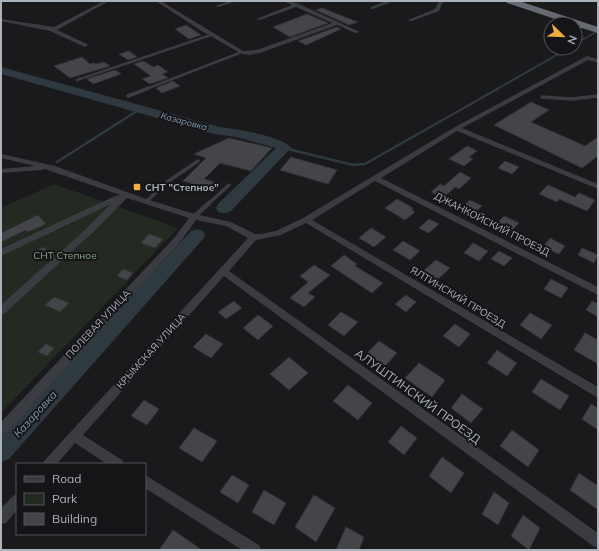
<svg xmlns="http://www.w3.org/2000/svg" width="599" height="551" font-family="Mulish,sans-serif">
<rect width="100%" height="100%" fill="#1a1a1c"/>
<path fill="#222a22" d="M54 184 178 228 1 413V208Z"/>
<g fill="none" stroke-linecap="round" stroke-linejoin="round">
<path stroke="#2f3940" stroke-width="2" d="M575 44 598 31
M497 89 569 48"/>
<path stroke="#2f3940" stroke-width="2.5" d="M284 148 353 165 365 164 499 88
M57 162 140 109"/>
<path fill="#2f3940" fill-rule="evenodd" d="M1 67 220 127C235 129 283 136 291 148L230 212 224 213 218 212 216 208 218 204 276 148 236 137 214 134 1 74Z
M197 229 203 231 205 235 203 239 9 459 1 462V434L191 231Z"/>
</g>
<path fill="#444549" stroke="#343438" d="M322 8 342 16 358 22 349 25 316 10Z
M307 14 328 23 290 37 273 27Z
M186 25 201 35 189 39 175 29Z
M337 27 341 29 306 45 298 41Z
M129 51 137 57 128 60 119 54Z
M82 57 90 64 94 63 96 64 104 62 110 66 70 78 54 66Z
M143 61 153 67 158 65 168 72 162 74 168 78 150 84 142 79 151 76 134 64Z
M115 70 121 74 93 84 87 79Z
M173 81 180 86 162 93 156 88Z
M531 102 549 110 531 122 585 146 598 137V156L582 168 494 125Z
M229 138 272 148 251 171 220 163 204 179 221 184 214 192 203 189 204 187 183 181 206 158 194 154Z
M467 146 477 151 469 157 473 159 464 166 449 159Z
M291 157 337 170 328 184 280 170Z
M505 161 519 167 512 174 498 168Z
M460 172 471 178 459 189 455 187 443 198 431 192 440 184 444 186Z
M548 185 575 197 579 193 595 200 587 211 559 199 557 202 539 194Z
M397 199 413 208 412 210 415 212 405 220 385 208Z
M470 200 482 206 473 214 461 208Z
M38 215 46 224 28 232 26 230 1 242V233Z
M504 216 519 223 510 232 495 225Z
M429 219 439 224 429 233 419 228Z
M371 228 386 237 374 247 359 238Z
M149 234 163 239 155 248 141 243Z
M550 238 565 246 559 254 543 247Z
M403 241 420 251 410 260 393 250Z
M473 243 488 251 479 261 464 253Z
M43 247 55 255 49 260 35 252Z
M582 248 598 255 594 263 578 255Z
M499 251 512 258 504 266 491 259Z
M344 255 357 264 355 266 383 283 372 293 331 266Z
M436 260 450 268 437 280 423 271Z
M314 265 330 275 308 293 315 297 304 307 290 298 308 282 300 276Z
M123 269 133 273 127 280 117 276Z
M551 279 568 288 561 298 544 289Z
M406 295 416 302 406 312 395 304Z
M54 297 69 303 60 312 45 305Z
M234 301 242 308 226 319 218 312Z
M592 301 598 304V317L586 310Z
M341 312 358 322 344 336 328 325Z
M530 313 552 325 541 339 520 325Z
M258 315 273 326 258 340 243 328Z
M455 324 470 334 459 347 443 336Z
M585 333 598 340V364L574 350Z
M206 334 223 344 211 358 193 347Z
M379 341 397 353 385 366 367 353Z
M46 344 54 348 47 356 38 352Z
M497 350 517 363 507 376 487 363Z
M289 357 308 373 289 390 270 374Z
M419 363 445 380 432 397 405 378Z
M541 379 569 396 560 410 532 392Z
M348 385 372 403 358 420 333 401Z
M462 394 483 409 471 423 451 408Z
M144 400 159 409 147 425 131 416Z
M591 404 598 408V430L582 419Z
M401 426 417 438 404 455 388 442Z
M194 428 217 441 202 462 179 448Z
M512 430 539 450 528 467 500 446Z
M442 457 464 473 451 493 429 476Z
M579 473 598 486V510L570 490Z
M232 475 249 485 238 503 220 492Z
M264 490 286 503 274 525 252 512Z
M494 492 509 503 498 525 482 514Z
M314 495 335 508 316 542 295 527Z
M523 515 540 528 529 550 511 536Z
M346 527 364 537 359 550H336Z
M173 530 202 550H159Z"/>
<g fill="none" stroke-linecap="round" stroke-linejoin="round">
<path stroke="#3b3c41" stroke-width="2.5" d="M372 8 390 1
M77 80 211 35
M146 89 242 52"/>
<path stroke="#3b3c41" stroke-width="3.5" d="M128 96 149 88
M542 97 572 99 598 96
M146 202 167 182 198 161
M208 204 229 185"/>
<path stroke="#3b3c41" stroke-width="4.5" d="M194 217 209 203"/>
<path fill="#3b3c41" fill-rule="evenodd" d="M104 1H109L57 30 87 44 88 45 85 47 50 31 1 21V19L54 27Z
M156 1H161L243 51 257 50 332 23 296 7 260 20 256 19 292 5 284 1H290L299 4 360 32 355 33 337 25 260 53 249 55 242 54 200 30Z
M230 1H237L218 7 216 6Z
M439 1H443L439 11 412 21 408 20 435 9Z
M587 56 598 59V63L588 60 462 128 598 184V189L457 131 381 178 598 287V295L375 181 312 220 598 387V398L306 223 281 235 256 240 229 271 598 533V548L593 546 224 276 83 435 122 460 124 464H107L75 443 57 464H43L45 460 248 238 226 226 196 220 181 241 5 434 1 435V422L175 237 189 218 127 198 91 234 4 314 1 315V305L85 230 111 204 1 256V249L115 196 120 195 45 169 42 170 1 173V169L35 166 1 158V154L55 166 149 200 195 214 231 222 255 234H261L276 231 303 218 455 127Z
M145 475 259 545 261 550H242L145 488Z
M17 494V510L6 523 1 524V508L13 496Z"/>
<path fill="#676a72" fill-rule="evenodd" d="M506 1H519L598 27V33L575 26V24H570L507 3Z"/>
</g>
<rect fill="#f1ae3d" stroke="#151517" stroke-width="1.5" x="133" y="183" width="8" height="8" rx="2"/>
<g text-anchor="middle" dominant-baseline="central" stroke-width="4" stroke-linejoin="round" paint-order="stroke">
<g font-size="9" font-style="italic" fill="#84a0b6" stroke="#151517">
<text transform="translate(184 121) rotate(15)">Казаровка</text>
</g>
<g font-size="10" font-weight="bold" fill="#acb2bb" stroke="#151517" text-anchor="start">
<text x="145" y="187">СНТ "Степное"</text>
</g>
<g font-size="10" fill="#acb2bb" stroke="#151517">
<text transform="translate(492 224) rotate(27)">ДЖАНКОЙСКИЙ ПРОЕЗД</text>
<text transform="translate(458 297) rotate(31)">ЯЛТИНСКИЙ ПРОЕЗД</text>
<text transform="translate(98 324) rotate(-47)">ПОЛЕВАЯ УЛИЦА</text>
<text transform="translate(151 351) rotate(-48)">КРЫМСКАЯ УЛИЦА</text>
</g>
<g font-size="10" fill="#84a685" stroke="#151517">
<text x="65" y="255">СНТ Степное</text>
</g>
<g font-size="11" font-style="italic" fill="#84a0b6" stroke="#151517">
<text transform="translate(35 414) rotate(-48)">Казаровка</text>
</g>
<g font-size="12" fill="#acb2bb" stroke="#151517">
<text transform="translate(418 396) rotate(36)">АЛУШТИНСКИЙ ПРОЕЗД</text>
</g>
</g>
<rect width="599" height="551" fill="none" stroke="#acb2bb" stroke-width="4"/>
<rect x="16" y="463" width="130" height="72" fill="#151517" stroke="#515459"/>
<rect x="24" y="476" width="20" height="6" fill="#3b3c41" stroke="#515459"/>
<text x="52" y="483" font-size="12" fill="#acb2bb">Road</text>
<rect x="24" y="493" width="20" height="12" fill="#222a22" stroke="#515459"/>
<text x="52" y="503" font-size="12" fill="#acb2bb">Park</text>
<rect x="24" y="513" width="20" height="12" fill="#444549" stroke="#515459"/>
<text x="52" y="523" font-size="12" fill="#acb2bb">Building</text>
<g transform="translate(563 36) rotate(113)"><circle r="19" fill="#151517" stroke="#515459"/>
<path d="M0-3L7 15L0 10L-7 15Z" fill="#f1ae3d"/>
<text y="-6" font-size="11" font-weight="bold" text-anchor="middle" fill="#acb2bb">N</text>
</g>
</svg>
